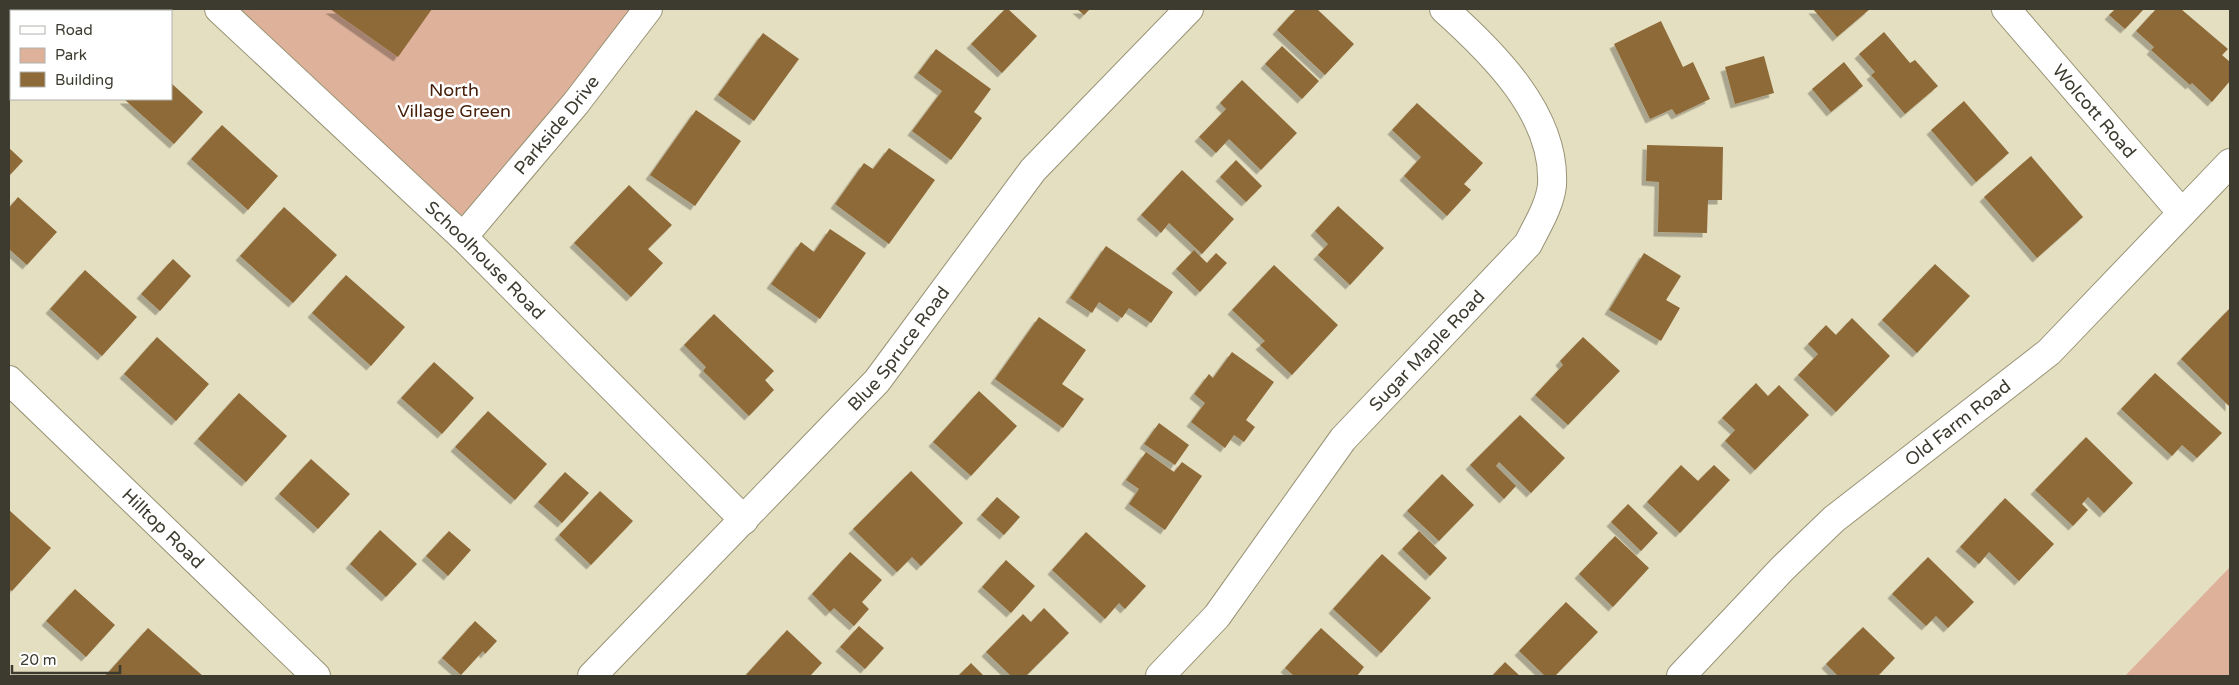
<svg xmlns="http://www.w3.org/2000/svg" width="2239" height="685" font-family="'Varela Round',sans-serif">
<defs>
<filter id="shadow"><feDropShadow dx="-4.5" dy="4.5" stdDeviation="0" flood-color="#0004"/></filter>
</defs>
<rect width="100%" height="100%" fill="#e5dfc1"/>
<path fill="#deb19a" d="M222 9H647L463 237Z
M2230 567V676H2125Z"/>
<path fill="#8e6a38" filter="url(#shadow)" d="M9 9H32L29 11H11V31L9 34Z
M63 9H85L88 11H61Z
M330 9H432L398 57Z
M1005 9H1008L1037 36 1002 73 971 44Z
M1077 9H1090L1084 15Z
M1296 9H1317L1354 44 1325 75 1277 30Z
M1813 9H1870L1837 37Z
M2115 9H2144L2125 29 2109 15Z
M2156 9H2181L2228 49 2222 55 2230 62V81L2212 102 2192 83 2190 85 2151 50 2154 47 2136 31Z
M1661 21 1683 67 1693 62 1710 99 1676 115 1672 109 1650 119 1614 44Z
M1884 32 1910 63 1915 60 1938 86 1905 114 1871 75 1875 72 1859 54Z
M763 33 799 59 754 121 718 95Z
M1282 46 1319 81 1302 99 1265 64Z
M936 49 991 89 974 112 982 118 951 160 912 131 942 91 918 73Z
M1764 56 1774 93 1735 104 1725 67Z
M1844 62 1863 86 1831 112 1812 89Z
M1242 80 1297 133 1261 170 1229 139 1216 153 1199 137 1226 109 1220 103Z
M171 83 203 112 174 144 124 99H171Z
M1964 101 2009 153 1976 182 1931 130Z
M1417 103 1483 163 1464 184 1471 190 1447 216 1404 176 1421 157 1392 130Z
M696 110 741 141 695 206 650 175Z
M222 125 278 176 248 210 191 159Z
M1647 145 1723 147 1722 200H1708L1707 233 1658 232 1659 182 1646 181Z
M9 148 23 161 9 176Z
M889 148 935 180 889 244 835 204 864 163 873 169Z
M2031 156 2083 217 2037 258 1984 197Z
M1236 160 1262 186 1246 202 1220 177Z
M1182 170 1234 219 1202 254 1169 223 1161 233 1141 215Z
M629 185 672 225 648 249 663 263 631 297 574 243Z
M18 197 57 232 27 265 9 249V208Z
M1338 206 1384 248 1350 285 1318 255 1328 244 1315 231Z
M284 207 337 255 293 303 240 256Z
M830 229 866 253 820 319 771 284 801 242 814 252Z
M1106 246 1173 292 1151 323 1129 308 1122 318 1099 302 1092 313 1070 298Z
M1194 250 1207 263 1216 253 1227 263 1200 292 1176 269Z
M1644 253 1681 276 1666 300 1680 308 1661 341 1609 310Z
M173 259 191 276 160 311 141 294Z
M1935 264 1970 296 1917 353 1882 320Z
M1274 265 1338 325 1292 375 1260 345 1265 341 1232 310Z
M85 270 137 317 102 356 50 309Z
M346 275 405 327 371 366 312 313Z
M2230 308V407L2181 359Z
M714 314 774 371 765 380 774 390 749 416 703 371 706 367 684 345Z
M1039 317 1086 350 1062 384 1084 399 1063 428 995 379Z
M1852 318 1890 356 1836 412 1798 375 1818 354 1808 344 1826 325 1836 335Z
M157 337 209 384 176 421 124 374Z
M1583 337 1620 371 1568 425 1535 395 1563 365 1560 361Z
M1232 352 1274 382 1246 420 1255 427 1244 442 1234 435 1225 448 1191 422 1205 403 1194 394 1209 374 1213 378Z
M434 362 474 398 442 434 401 398Z
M2155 373 2222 433 2197 458 2182 445 2172 456 2121 409Z
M1756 383 1768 396 1779 385 1809 415 1755 470 1725 441 1735 430 1722 418Z
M979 391 1017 426 971 476 933 442Z
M239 393 287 436 246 482 198 439Z
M488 411 547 464 515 500 455 447Z
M1520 415 1565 458 1531 493 1499 462 1496 466 1516 486 1504 499 1470 465Z
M1159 423 1189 445 1175 465 1144 444Z
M2086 437 2133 483 2104 513 2088 497 2082 504 2088 510 2073 526 2035 490Z
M1146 452 1174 472 1182 462 1202 476 1165 530 1129 504 1139 489 1126 480Z
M311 459 350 494 318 529 279 494Z
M1681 465 1698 481 1714 465 1730 480 1680 533 1647 502Z
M911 471 963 523 921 566 912 557 897 572 853 529Z
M565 472 589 493 562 523 538 502Z
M1442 474 1474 505 1439 541 1407 511Z
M600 491 633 521 591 565 559 535Z
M997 497 1020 517 1004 535 981 515Z
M2005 498 2054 544 2019 581 1989 552 1979 564 1960 547Z
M1628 504 1658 533 1641 551 1611 522Z
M9 510 51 548 12 591 9 589Z
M380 530 417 564 386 597 350 564Z
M449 531 471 550 448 576 426 556Z
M1419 531 1447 558 1430 576 1402 549Z
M1086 532 1146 586 1125 609 1119 603 1105 619 1052 570Z
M1615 536 1649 568 1613 607 1579 574Z
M850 552 882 580 862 602 869 609 854 626 834 608 830 612 812 594Z
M1382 554 1431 598 1381 653 1333 609Z
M1928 557 1974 602 1948 628 1936 616 1926 626 1892 594Z
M1006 560 1035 586 1011 613 982 587Z
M75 589 115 625 86 657 46 621Z
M1566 602 1598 632 1555 676H1545L1519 651Z
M1044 608 1069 633 1026 676H1011L986 652 1023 614 1031 622Z
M475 621 497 641 485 654 483 651 461 675 442 658Z
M859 626 884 648 865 669 840 647Z
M1863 627 1895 658 1878 676H1838L1826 664Z
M148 628 203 676H105Z
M1321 628 1364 667 1357 676H1294L1285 668Z
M787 630 822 663 810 676H745Z
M1505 662 1520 676H1492Z
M971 663 984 676H958Z"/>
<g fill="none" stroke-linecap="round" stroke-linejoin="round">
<defs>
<g id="minor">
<path id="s1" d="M219 9 463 237 744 520"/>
<path id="s2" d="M2006 9 2182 213"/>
<path id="s3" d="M463 237 576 103 648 9"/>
<path id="s4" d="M9 380 316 676"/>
<path id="s5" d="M592 676 877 381 1033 170 1189 9"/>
<path id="s6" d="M1160 676 1217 616 1343 439 1528 244C1537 226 1550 205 1552 185 1556 114 1492 52 1444 9"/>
<path id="s7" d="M1681 676 1782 569 1834 519 2049 352 2230 163"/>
</g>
</defs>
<use href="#minor" stroke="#989376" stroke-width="30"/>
<use href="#minor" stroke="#fff" stroke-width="28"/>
</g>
<g text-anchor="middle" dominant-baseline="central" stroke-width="5" stroke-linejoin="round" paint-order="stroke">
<g font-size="18" fill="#47210b" stroke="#fff">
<text x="454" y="90">North<tspan x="454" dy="21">Village Green</tspan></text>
</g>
<g font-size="18" fill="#3d3b2f" stroke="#fff">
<text stroke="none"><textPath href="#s2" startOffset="135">Wolcott Road</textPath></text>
<text stroke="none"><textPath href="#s3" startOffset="146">Parkside Drive</textPath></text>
<text stroke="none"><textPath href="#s1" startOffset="366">Schoolhouse Road</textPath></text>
<text stroke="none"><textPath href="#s5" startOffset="449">Blue Spruce Road</textPath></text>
<text stroke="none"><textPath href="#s6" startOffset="422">Sugar Maple Road</textPath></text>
<text stroke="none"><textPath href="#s7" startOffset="376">Old Farm Road</textPath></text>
<text stroke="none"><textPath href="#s4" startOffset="214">Hilltop Road</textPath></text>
</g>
</g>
<rect width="2239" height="685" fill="none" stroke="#3d3b2f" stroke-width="20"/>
<rect x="10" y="10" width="162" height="90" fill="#ffffff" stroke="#b1b1ac"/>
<rect x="20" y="26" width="25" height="8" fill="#ffffff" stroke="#b1b1ac"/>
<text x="55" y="35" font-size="15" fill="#3d3b2f">Road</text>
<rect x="20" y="48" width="25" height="15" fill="#deb19a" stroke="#b1b1ac"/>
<text x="55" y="60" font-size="15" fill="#3d3b2f">Park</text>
<rect x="20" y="72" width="25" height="15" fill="#8e6a38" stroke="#b1b1ac"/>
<text x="55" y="85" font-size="15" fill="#3d3b2f">Building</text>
<path d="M12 665v8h108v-8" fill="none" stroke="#3d3b2f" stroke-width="2.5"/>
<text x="20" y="665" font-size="15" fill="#3d3b2f" stroke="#ffffff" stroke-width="4" paint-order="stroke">20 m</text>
</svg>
